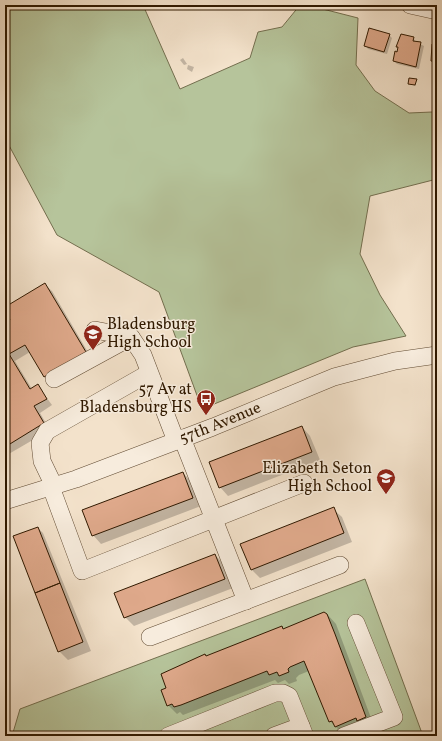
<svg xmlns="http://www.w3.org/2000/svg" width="442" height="741" font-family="Vollkorn,serif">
<rect width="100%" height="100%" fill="#f3e2cb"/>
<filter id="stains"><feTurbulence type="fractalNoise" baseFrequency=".005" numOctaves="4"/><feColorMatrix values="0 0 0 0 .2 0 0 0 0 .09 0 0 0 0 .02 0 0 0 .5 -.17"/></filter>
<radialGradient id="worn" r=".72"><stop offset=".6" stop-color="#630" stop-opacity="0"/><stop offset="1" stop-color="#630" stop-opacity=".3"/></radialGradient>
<path fill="#b6c49b" stroke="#736e4e" d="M5 5H143L180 89 250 58 258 32 282 27 300 5H307L358 18 356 65 375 91 409 113 432 112 437 107V179L370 196 360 254 380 295 406 336 353 347 202 409 159 292 57 235 5 138Z
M365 579 423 736H12L20 709Z"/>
<path fill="#0003" d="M389 35 392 38 387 54 368 49 365 45Z
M413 38 416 42 424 46 419 69 397 64 394 61 399 48 397 47Z
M183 58 187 64 184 65 180 60Z
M188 65 194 67 192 72 187 69Z
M416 80V86L409 84Z
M435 85H437V90L435 89Z
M45 285 52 291 92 359 51 383 44 376 30 352 15 361 32 389 38 386 52 405 40 413 50 430 7 455 5 453V324L11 321 5 308Z
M302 427 310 436 320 460 228 496 220 487Z
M183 473 192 482 201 506 101 544 93 535Z
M333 509 342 517 352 542 260 578 251 569Z
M38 528 43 533 91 651 68 660 59 651Z
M215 555 224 564 233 588 134 626 125 617Z
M327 614 336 624 374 726 339 730 330 721 309 671 299 675 296 678 297 681 289 684 285 680 278 683 275 680 183 715 180 712 177 714 168 705V688L206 657 281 627 284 630Z"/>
<path fill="#dfa98b" stroke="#301900" d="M369 28 390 34 384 52 364 46Z
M401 34 414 37 413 41 421 42 416 67 393 61 395 51 397 52 398 47H396Z
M432 44 437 45V62L431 61Z
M409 78 417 79 415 85 408 84Z
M45 283 86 352 44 377 25 345 9 354 30 389 38 384 47 399 34 406 44 423 5 447V323L10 320 5 312V307Z
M302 426 312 452 219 488 209 462Z
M183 472 193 498 92 536 82 510Z
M334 507 344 533 251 570 240 544Z
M38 527 60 583 35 593 13 536Z
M215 554 225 579 124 618 114 593Z
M60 583 83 642 58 652 35 593Z
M324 612 327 614 335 634 366 717 357 721 356 718 335 727 332 721 329 722 304 661 290 667 288 669 289 672 279 676 277 672 269 675 267 671 181 705 174 707 172 704 167 706 161 690 166 688 161 674 205 654 206 656 282 626 283 629Z"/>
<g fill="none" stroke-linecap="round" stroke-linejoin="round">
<defs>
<g id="minor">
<path d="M410 5 437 11"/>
<path d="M95 330 131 337 143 355 176 441"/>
<path d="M54 379 131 337"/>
<path d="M182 438 246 601"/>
<path d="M54 486 42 461 40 443 47 431 149 373"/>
<path d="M51 487 82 571 304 483"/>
<path id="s1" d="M5 501 76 479 213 427 334 377 395 361 437 355"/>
<path d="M150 637 340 565"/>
<path d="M168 736 275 693H283L289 696 305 736"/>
<path d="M274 736 301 726"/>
<path d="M344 736 394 717 356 623"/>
</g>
</defs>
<use href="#minor" stroke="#614b33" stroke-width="18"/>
<use href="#minor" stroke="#f7ecdd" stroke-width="17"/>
</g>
<defs>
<symbol id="school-pin" viewBox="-11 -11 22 30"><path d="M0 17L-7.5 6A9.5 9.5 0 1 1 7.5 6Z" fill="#8f2418" stroke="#f7ecdd"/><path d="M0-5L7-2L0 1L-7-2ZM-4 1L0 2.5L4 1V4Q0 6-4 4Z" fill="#fff"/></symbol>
<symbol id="bus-pin" viewBox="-11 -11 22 30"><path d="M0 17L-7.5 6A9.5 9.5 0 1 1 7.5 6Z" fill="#8f2418" stroke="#f7ecdd"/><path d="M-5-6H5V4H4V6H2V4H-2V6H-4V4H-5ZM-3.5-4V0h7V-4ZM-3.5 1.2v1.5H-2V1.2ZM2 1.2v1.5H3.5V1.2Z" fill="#fff"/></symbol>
</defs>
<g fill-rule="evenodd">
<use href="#school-pin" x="82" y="323" width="22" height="30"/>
<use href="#bus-pin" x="195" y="388" width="22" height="30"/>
<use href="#school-pin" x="375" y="467" width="22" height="30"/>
</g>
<g text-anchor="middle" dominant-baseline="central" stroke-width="3" stroke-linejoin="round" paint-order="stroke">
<g font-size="16" fill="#301900" stroke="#f7ecdd" text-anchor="end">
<text x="107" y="325" text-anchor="start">Bladensburg<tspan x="107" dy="18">High School</tspan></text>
<text x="192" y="390">57 Av at<tspan x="192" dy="18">Bladensburg HS</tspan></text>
<text x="372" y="469">Elizabeth Seton<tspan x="372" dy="18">High School</tspan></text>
</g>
<g font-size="16" fill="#301900" stroke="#f7ecdd">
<text stroke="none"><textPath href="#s1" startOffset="229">57th Avenue</textPath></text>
</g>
</g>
<rect width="442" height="741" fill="none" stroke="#f3e2cb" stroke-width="20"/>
<rect x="6" y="6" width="430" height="729" fill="none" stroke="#301900" stroke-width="2"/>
<rect x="10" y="10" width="422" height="721" fill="none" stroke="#301900"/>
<rect width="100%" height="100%" filter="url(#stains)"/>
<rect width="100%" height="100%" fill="url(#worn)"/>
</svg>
